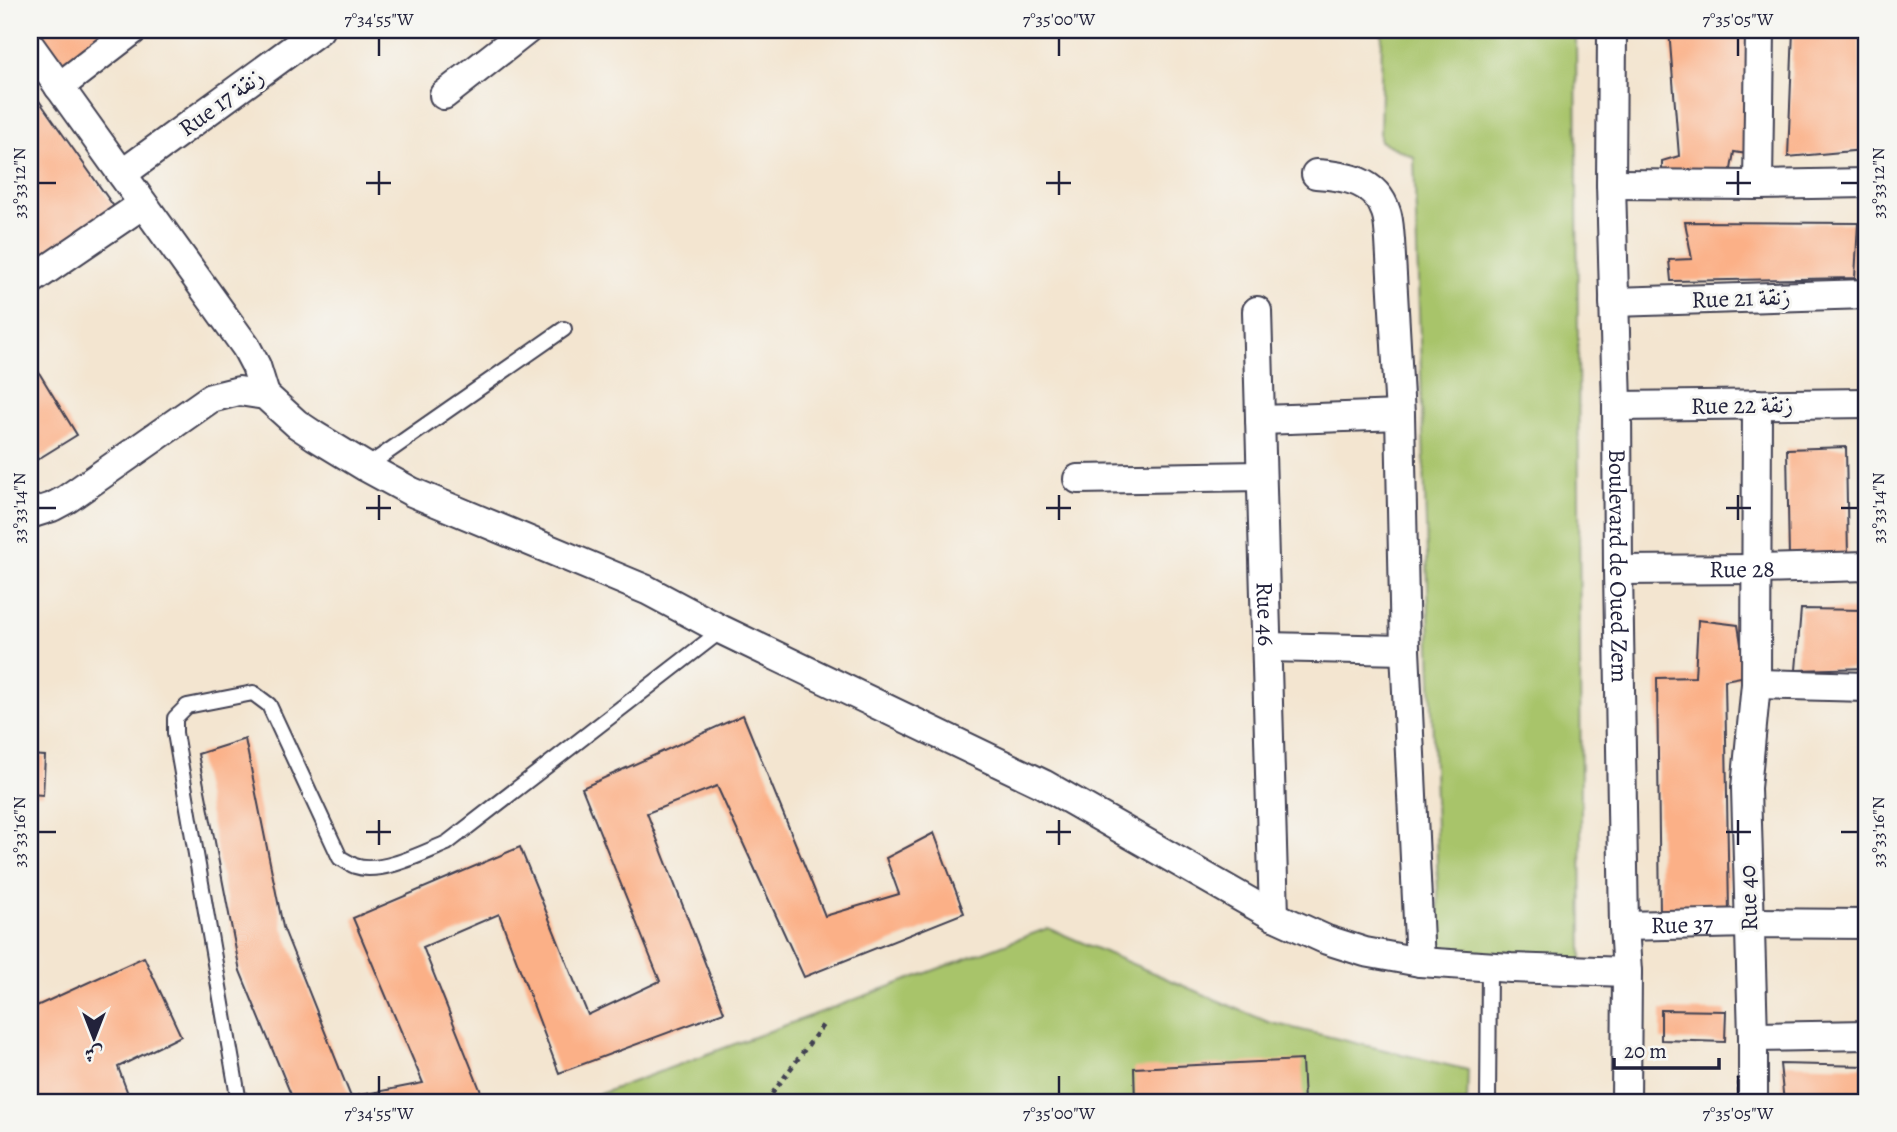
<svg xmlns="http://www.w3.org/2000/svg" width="1897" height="1132" font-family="Alegreya,Amiri,serif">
<rect width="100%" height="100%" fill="#f6f6f2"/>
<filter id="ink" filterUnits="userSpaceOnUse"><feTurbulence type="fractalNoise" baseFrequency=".0143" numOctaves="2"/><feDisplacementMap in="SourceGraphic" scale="14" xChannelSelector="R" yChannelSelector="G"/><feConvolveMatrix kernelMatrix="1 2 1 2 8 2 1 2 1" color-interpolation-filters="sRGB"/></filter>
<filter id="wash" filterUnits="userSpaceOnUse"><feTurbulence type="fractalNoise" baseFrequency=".00686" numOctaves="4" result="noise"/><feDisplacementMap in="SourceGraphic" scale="28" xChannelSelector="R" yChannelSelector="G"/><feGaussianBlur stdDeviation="1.57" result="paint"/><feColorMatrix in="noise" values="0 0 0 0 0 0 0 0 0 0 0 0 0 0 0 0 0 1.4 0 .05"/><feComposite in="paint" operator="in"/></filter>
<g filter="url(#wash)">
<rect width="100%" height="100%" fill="#f3e5d0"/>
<path fill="#a8c46b" stroke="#657353" stroke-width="2" d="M1382 30H1576L1582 965 1440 954 1414 157 1380 141Z
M1048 928 1268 1022 1468 1070 1467 1102H578Z"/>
<g id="blocks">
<path fill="#fbb087" d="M30 30H119L62 80 30 33Z
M1669 30H1747V154L1734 152 1729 181 1662 178V161L1679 156Z
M1793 30H1859L1863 150 1788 157Z
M30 88 122 218 30 278V182L33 180 30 175Z
M1685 222 1858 223 1855 278 1671 281 1669 260 1692 259Z
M30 358 77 435 30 464Z
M1846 447 1848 558 1789 559 1787 449Z
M1801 609 1867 610V668L1796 670Z
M1698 620 1738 625 1746 676 1725 680 1729 912 1660 915 1657 678 1695 677Z
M743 715 825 916 899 894 886 858 934 833 964 913 804 977 717 786 647 813 724 1012 559 1073 499 914 423 947 485 1102H294L240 971 198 754 245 739 283 927 351 1097 423 1083 353 918 520 847 588 1015 660 981 582 788Z
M30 755 45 756 43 795 30 794Z
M144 957 181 1036 118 1067 131 1102H36L33 1096 30 1098V1009Z
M1661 1010 1726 1011 1725 1042 1661 1040Z
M1302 1060 1304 1102H1135L1134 1068Z
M1780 1064 1867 1066V1102H1784Z"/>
</g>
</g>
<g filter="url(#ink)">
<use href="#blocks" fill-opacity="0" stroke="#413f51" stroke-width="2"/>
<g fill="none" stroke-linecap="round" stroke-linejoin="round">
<defs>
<path id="lane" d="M366 467 564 329
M239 1102 175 733V718L187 706 253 693 269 705 340 858C345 860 350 864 355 866 380 875 423 853 447 843L722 630
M1488 1102 1489 967"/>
<g id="street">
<path id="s1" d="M1612 30 1611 184 1617 406 1618 570 1624 926 1627 972 1626 1102"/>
<path d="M30 46 246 347 256 366 265 395"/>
<path d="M59 87 133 30"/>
<path d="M444 95 527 30"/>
<path d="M122 174 319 30"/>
<path d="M1316 174C1345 176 1376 180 1386 212 1389 220 1389 231 1390 240L1400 415 1405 650 1420 962"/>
<path d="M1611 184 1758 185 1867 183"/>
<path d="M1758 185 1760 30"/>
<path d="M30 281 143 204"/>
<path d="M1614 302 1867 294"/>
<path id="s2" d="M1257 311 1274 916"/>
<path d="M1617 406 1867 403"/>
<path d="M1260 420 1400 415"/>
<path d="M1078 479 1261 476"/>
<path d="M30 514 52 507 67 499 211 398 239 391 265 395 297 424 315 436 366 467 412 492 647 590 722 630 1043 784 1274 916 1327 940 1365 952 1420 962 1511 968 1627 972"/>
<path id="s3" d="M1618 570 1757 569 1867 566"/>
<path d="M1266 647 1405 650"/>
<path d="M1756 684 1867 687"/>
<path id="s4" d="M1624 926 1749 923 1867 924"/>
<path d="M1753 1037 1867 1035"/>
<path d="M1753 1102V1037L1746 788 1756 684 1757 404"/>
</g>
</defs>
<use href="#lane" stroke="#413f51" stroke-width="18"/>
<use href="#street" stroke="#413f51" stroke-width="32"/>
<path stroke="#413f51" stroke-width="4.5" stroke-dasharray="5 5" stroke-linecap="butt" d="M766 1102 823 1025"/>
<use href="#lane" stroke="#fff" stroke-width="14"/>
<use href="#street" stroke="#fff" stroke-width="28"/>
</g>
</g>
<path fill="none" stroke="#22223b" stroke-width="2.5" d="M379 38V56M1059 38V56M1738 38V56M379 171V195M1059 171V195M1738 171V195M38 183H56M366 183H391M1046 183H1071M1726 183H1751M1841 183H1858M379 495V520M1059 495V520M1738 495V520M38 508H56M366 508H391M1046 508H1071M1726 508H1751M1841 508H1858M379 820V845M1059 820V845M1738 820V845M38 832H56M366 832H391M1046 832H1071M1726 832H1751M1841 832H1858M379 1076V1094M1059 1076V1094M1738 1076V1094"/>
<g text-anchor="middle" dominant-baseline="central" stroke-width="6" stroke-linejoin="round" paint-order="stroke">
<g font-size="24" fill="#22223b" stroke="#f6f6f2">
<text transform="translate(221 102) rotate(-36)">Rue 17 زنقة</text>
<text transform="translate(1741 298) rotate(-2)">Rue 21 زنقة</text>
<text transform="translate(1742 405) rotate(-1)">Rue 22 زنقة</text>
<text stroke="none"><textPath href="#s1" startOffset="536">Boulevard de Oued Zem</textPath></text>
<text stroke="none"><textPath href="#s3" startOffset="124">Rue 28</textPath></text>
<text stroke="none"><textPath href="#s2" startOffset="303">Rue 46</textPath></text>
<text transform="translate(1748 898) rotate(-92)">Rue 40</text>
<text stroke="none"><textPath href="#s4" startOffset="58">Rue 37</textPath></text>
</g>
</g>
<rect width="1897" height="1132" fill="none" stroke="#f6f6f2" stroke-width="77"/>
<g transform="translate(94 1038) rotate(180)" stroke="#f6f6f2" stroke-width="5" paint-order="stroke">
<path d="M0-5L12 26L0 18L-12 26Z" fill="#22223b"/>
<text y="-10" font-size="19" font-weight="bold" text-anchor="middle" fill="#22223b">ش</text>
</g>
<path d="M1614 1058v10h105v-10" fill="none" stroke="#22223b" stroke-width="3.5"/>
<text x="1624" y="1058" font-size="21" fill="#22223b" stroke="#f6f6f2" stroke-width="5" paint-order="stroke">20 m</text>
<rect x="38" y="38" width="1820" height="1056" fill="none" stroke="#22223b" stroke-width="2.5"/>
<g font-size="18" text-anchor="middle" fill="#22223b">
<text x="379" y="25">7°34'55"W</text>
<text x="1059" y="25">7°35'00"W</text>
<text x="1738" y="25">7°35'05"W</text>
<text transform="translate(1878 183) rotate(-90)" y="6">33°33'12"N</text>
<text transform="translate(19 183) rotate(-90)" y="6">33°33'12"N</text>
<text transform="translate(1878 508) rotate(-90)" y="6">33°33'14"N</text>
<text transform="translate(19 508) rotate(-90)" y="6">33°33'14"N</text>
<text transform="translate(1878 832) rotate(-90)" y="6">33°33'16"N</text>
<text transform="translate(19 832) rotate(-90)" y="6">33°33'16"N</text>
<text x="379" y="1119">7°34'55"W</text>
<text x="1059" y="1119">7°35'00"W</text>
<text x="1738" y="1119">7°35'05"W</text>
</g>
</svg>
